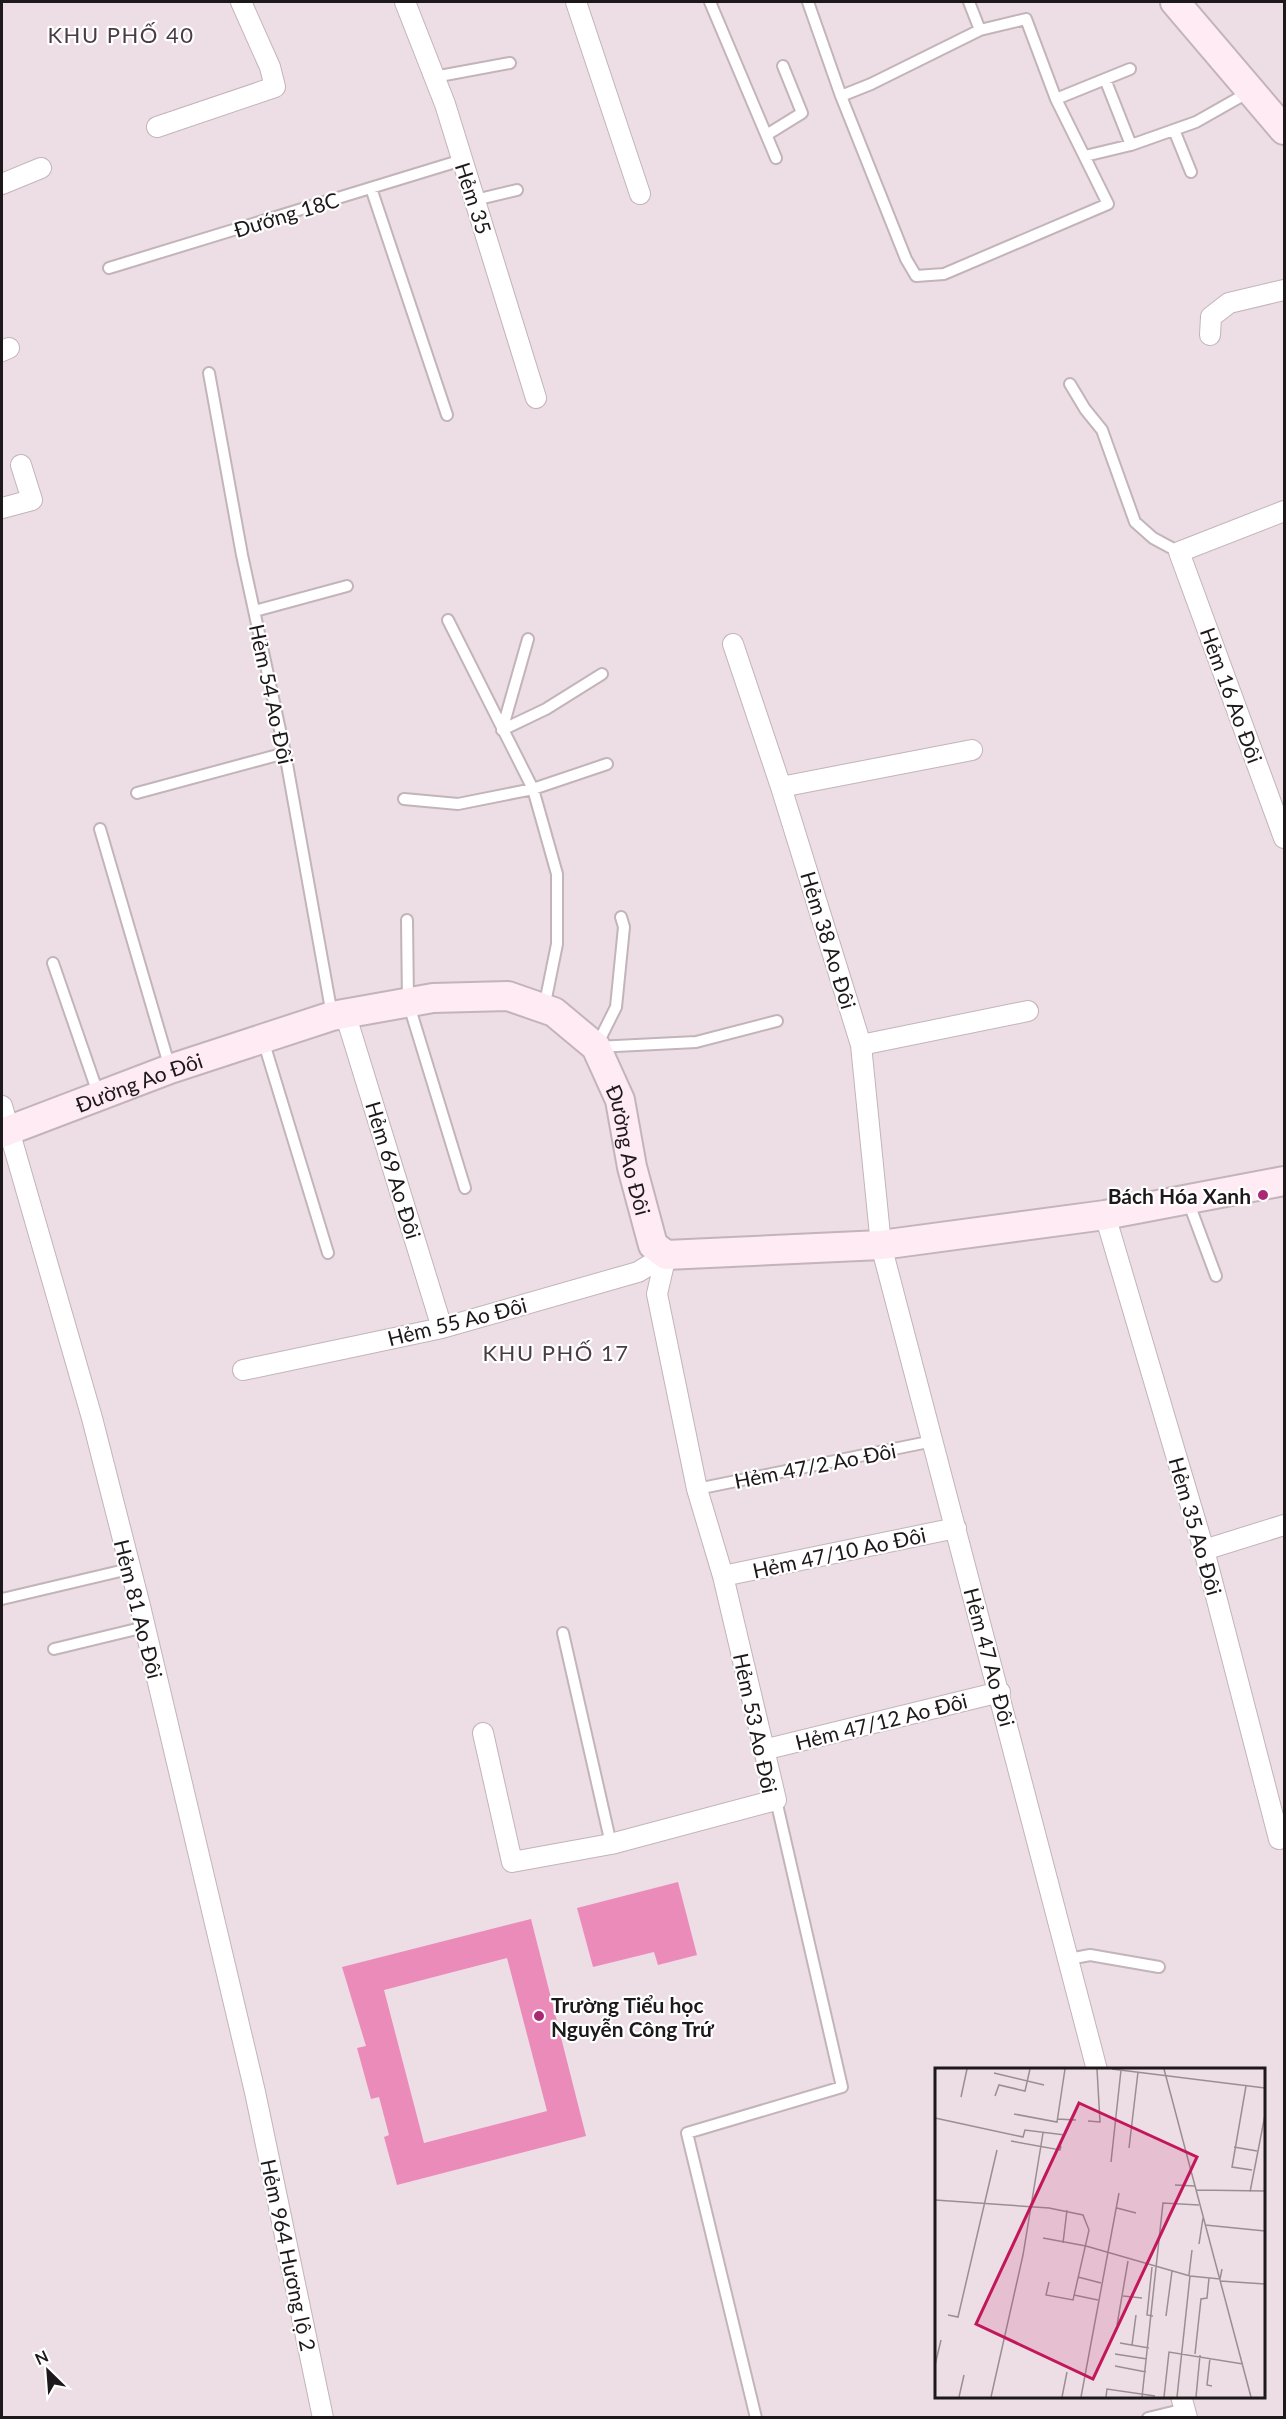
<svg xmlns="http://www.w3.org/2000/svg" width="1286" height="2419" font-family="Lato,sans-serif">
<rect width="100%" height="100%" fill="#eddde4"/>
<path fill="#eb8bba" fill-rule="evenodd" d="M678 1882 697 1955 658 1965 654 1952 593 1967 577 1908Z
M531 1919 586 2136 397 2185 384 2137 389 2135 379 2097 371 2099 357 2048 366 2046 342 1967ZM507 1958 547 2111 424 2143 384 1990Z"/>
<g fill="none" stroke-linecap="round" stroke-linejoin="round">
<defs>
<path id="lane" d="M710 2 776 158
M808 2 841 96 906 259 916 276 944 274 1108 204 1056 99 1026 19 980 30 871 84 841 96
M969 2 980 30
M434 77 510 63
M1105 79 1131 145
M1056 99 1130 69
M1174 130 1191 172
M768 134 802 113 783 66
M1085 156 1131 145 1196 122 1249 92
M371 188 447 415
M475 200 517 190
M109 268 462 160
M209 373 242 555 285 753 332 1015
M1070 384 1085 409 1102 430 1135 522 1153 538 1179 552
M255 611 347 586
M448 620 533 789 557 874V944L544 1008
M502 730 546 709 602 674
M502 730 528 639
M137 793 285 753
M404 799 458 804 533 789 607 764
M100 829 170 1068
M621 917 624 927 616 1007 596 1047 696 1042 777 1021
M407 920 408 1002 465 1188
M53 963 99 1096
M263 1040 328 1253
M1188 1201 1216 1276
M697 1489 933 1441
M2 1599 129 1569
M563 1633 611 1844
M54 1649 145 1627
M1069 1959 1090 1955 1159 1967
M756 2418 687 2133 842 2087 776 1800
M1148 2418 1185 2409"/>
<path id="street" d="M405 2 445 104 536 398
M576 2 640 194
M157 127 275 87 270 67 241 2
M2 184 41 168
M1210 335 1211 317 1229 303 1284 290
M2 351 9 348
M2 508 32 500 21 465
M1284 511 1179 552 1284 838
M733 644 781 787 861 1045 881 1245 1097 2070
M781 787 972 750
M345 1013 442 1328
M861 1045 1028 1011
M2 1106 92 1418 139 1602 255 2092 323 2418
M1105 1215 1204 1550 1279 1839
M243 1370 442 1328 638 1272 666 1255
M1204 1550 1284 1525
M723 1576 956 1528
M483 1733 512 1862 611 1844 776 1800 723 1576 697 1489 657 1294 666 1255
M763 1750 1000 1692
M1181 2396 1187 2418"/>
<g id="secondary">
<path d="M1175 2 1284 130"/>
<path id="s1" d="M2 1133 170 1069 332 1016 433 998 508 996 554 1012 596 1047 620 1100 632 1167 653 1245 666 1255 881 1245 1105 1215 1284 1181"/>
</g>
</defs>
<use href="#lane" stroke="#c3b4ba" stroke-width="14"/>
<use href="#street" stroke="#c3b4ba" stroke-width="22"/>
<use href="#secondary" stroke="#c3b4ba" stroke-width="32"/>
<use href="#lane" stroke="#fff" stroke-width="10"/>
<use href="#street" stroke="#fff" stroke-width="20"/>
<use href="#secondary" stroke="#feebf3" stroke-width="28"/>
</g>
<g fill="#aa2874" stroke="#fff" stroke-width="2">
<circle cx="1263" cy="1195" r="6"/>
<circle cx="539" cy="2016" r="6"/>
</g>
<g text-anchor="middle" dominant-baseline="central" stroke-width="4.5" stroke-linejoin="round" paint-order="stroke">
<g font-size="21" fill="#1d181a" stroke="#fff">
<text transform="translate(474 198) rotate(72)">Hẻm 35</text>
<text transform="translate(286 214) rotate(-17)">Đướng 18C</text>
<text transform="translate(272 694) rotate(78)">Hẻm 54 Ao Đôi</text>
<text transform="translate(1232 695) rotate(70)">Hẻm 16 Ao Đôi</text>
<text transform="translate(829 940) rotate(73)">Hẻm 38 Ao Đôi</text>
<text stroke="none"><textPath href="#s1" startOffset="146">Đường Ao Đôi</textPath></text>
<text stroke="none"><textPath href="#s1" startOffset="740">Đường Ao Đôi</textPath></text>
<text transform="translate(394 1170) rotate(73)">Hẻm 69 Ao Đôi</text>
<text transform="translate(457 1321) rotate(-14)">Hẻm 55 Ao Đôi</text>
<text transform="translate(815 1465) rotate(-11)">Hẻm 47/2 Ao Đôi</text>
<text transform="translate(1196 1526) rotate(74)">Hẻm 35 Ao Đôi</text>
<text transform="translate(839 1552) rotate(-12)">Hẻm 47/10 Ao Đôi</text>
<text transform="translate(139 1609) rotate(76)">Hẻm 81 Ao Đôi</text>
<text transform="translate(990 1657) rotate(75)">Hẻm 47 Ao Đôi</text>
<text transform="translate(881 1721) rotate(-14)">Hẻm 47/12 Ao Đôi</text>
<text transform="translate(756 1723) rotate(78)">Hẻm 53 Ao Đôi</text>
<text transform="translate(289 2255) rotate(78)">Hẻm 964 Hương lộ 2</text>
</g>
<g font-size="21" font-weight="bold" fill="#1d181a" stroke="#fff" text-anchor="end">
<text x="1251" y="1195">Bách Hóa Xanh</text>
<text x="551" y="2004" text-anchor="start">Trường Tiểu học<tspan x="551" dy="24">Nguyễn Công Trứ</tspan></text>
</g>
<g font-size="22" letter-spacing="1.5" fill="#493c42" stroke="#fff">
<text x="121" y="34">KHU PHỐ 40</text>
<text x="556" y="1352">KHU PHỐ 17</text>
</g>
</g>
<g transform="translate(935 2068)">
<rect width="330" height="330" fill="#eddde4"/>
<path fill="none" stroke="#9a8e93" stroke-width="1.5" d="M177 1 330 20M229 1 316 329M59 5 109 17M311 18 297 99 317 102M60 28 64 17 90 23 95 1M26 29 32 1M79 46 122 54 130 1M0 50 88 69 90 62 130 67M122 51 141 52M153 53 165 54 162 1M76 73 125 82 126 78M299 79 322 83M194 80 203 4M176 94 186 2M240 117 260 118M261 122 330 123M315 124 330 47M0 132 114 140 148 147 154 162 138 232 111 227 114 214M182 140 201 145M270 157 330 163M108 170 151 178 255 208 285 211 287 201M128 175 132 142M264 176 268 150M217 199 212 247 218 248M254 207 257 182M143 209 166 215M285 213 330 216M139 227 163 232M188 228 207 230M13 247 23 249 62 82M231 248 237 203M182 257 193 193M185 275 214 280M197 277 201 247M180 286 212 291M260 286 266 231 272 230 274 210M275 290 272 317 277 318M0 297 6 272M180 298 211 304M24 329 29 307M56 329 88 187 108 65M127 329 132 304M146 329 184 125M171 329 172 321 220 328M207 329 228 135 264 137M229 329 234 284 308 296M242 329 255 208M261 329 265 287"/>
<path fill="#c2185b" fill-opacity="0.15" stroke="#c2185b" stroke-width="3" d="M144 35 262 89 158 311 41 256Z"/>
<rect width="330" height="330" fill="none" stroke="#1d181a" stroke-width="3"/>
</g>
<rect width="1286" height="2419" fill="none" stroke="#1d181a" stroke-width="6"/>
<g transform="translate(48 2371) rotate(335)" stroke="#ffffff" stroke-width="4.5" paint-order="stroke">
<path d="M0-4.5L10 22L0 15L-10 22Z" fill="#1d181a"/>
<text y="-9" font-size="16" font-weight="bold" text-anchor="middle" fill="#1d181a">N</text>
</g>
</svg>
